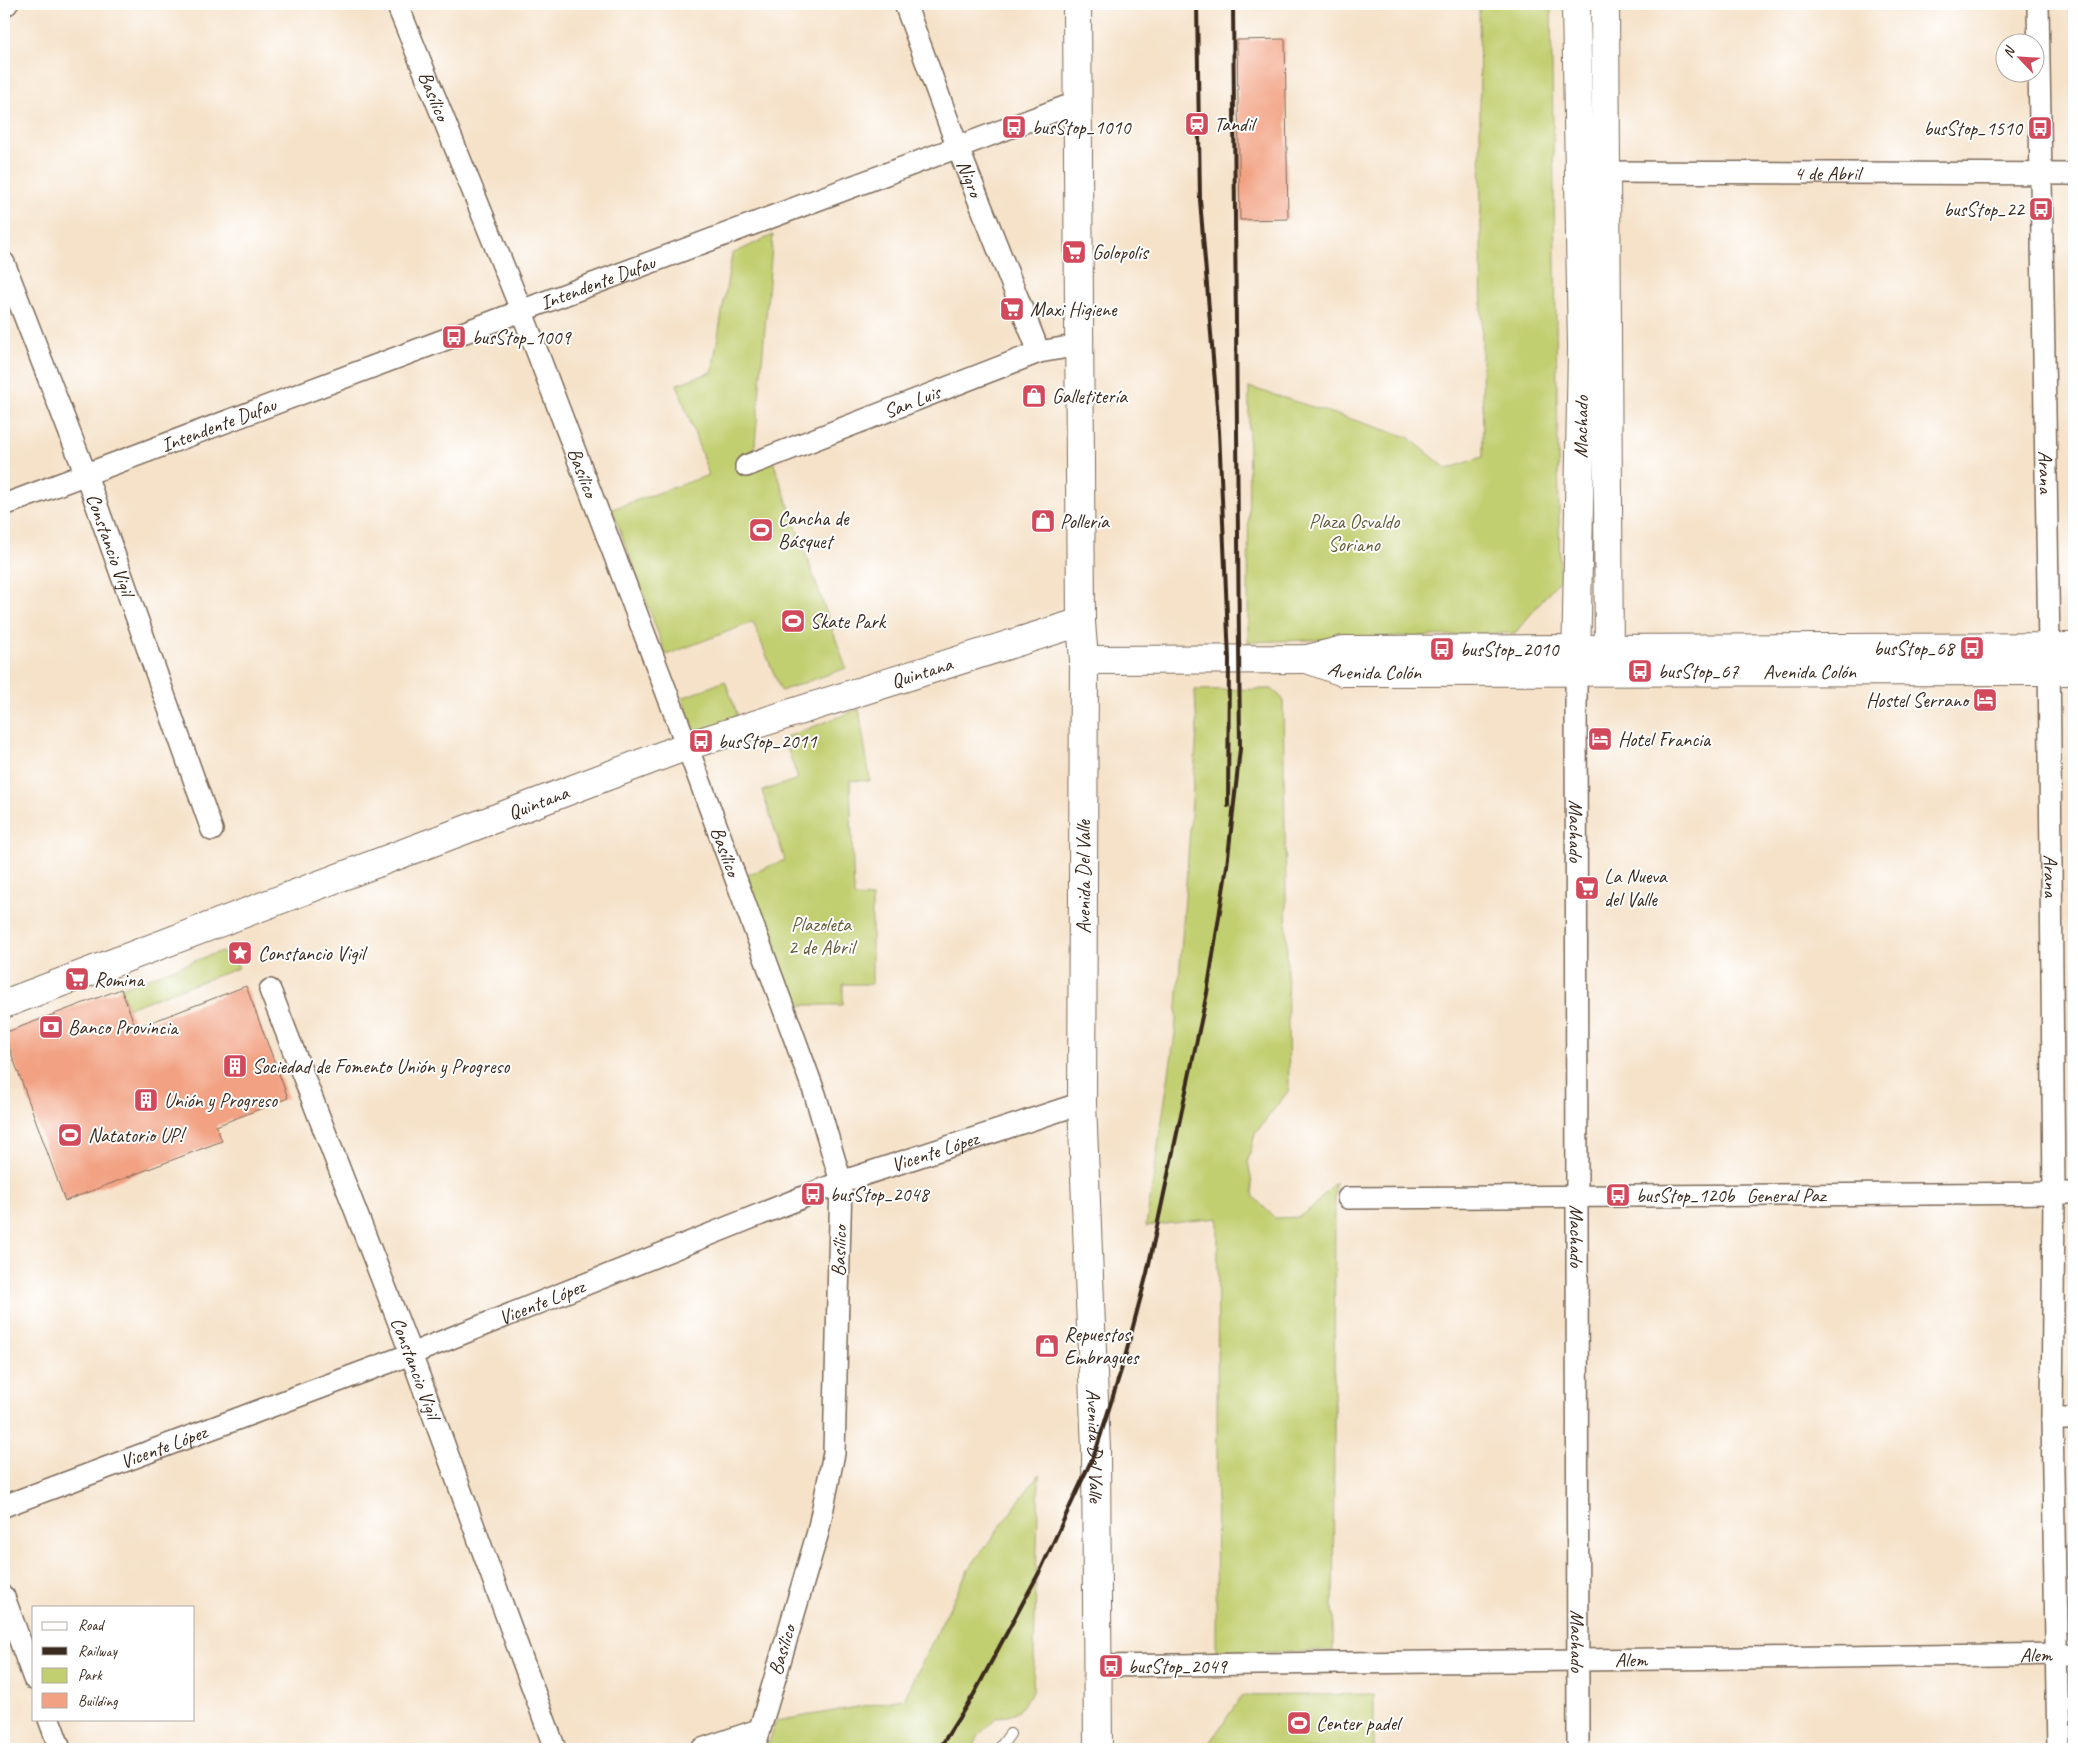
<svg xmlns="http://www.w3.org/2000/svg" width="2078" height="1753" font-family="Caveat,sans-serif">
<rect width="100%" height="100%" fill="#fff"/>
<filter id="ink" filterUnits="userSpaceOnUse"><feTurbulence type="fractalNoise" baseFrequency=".02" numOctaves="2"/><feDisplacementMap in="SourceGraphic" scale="10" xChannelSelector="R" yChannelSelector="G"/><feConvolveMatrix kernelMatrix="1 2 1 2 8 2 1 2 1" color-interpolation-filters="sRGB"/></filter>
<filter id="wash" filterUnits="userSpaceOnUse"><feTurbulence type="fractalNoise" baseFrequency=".0096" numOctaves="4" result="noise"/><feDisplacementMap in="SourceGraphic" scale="20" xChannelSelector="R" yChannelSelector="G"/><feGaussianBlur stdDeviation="1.12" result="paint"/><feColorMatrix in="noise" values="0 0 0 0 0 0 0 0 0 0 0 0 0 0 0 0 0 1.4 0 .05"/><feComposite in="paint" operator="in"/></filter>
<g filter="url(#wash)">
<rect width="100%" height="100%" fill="#f5e2c9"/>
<path fill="#c2cf71" stroke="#7e7c48" d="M1479 4H1551L1560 579 1515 633 1248 642 1249 387 1408 437 1447 469 1483 457Z
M773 235 754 455 769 450 846 668 781 691 753 622 666 655 612 509 709 475 677 384 712 372 732 254Z
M725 681 738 716 696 733 682 698Z
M1272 689 1283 699 1289 1090 1255 1134 1248 1160 1254 1197 1275 1218 1299 1217 1314 1206 1335 1182 1333 1651 1216 1653 1218 1218 1146 1226 1175 1034 1197 732 1195 690Z
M859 709 870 781 850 780 854 897 872 898V984H843V1005H794L745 876 785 860 762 791 798 779 784 738Z
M219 952 232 955 239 968 128 1008 121 988Z
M1039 1474 1033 1691 1018 1712 996 1718 978 1736 973 1749H767L776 1721 904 1699 968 1570Z
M1374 1694V1749H1205L1242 1696Z"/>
<g id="blocks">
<path fill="#f2a283" d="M1285 39 1288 219 1240 220 1237 40Z
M246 986 288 1098 216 1126 222 1141 65 1201 4 1033 121 989 136 1028Z"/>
</g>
</g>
<g filter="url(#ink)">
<use href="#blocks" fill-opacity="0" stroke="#7c6a5a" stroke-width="1"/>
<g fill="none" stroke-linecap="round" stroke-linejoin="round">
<defs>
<path id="lane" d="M999 1749 1010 1734"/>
<g id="street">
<path id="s1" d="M397 4 522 312 687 746 815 1094 841 1182 834 1453 818 1532 754 1749"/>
<path id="s2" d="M905 4 958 148 1039 352"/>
<path id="s3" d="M2038 4 2049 647 2054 1194 2052 1419 2058 1749"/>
<path d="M4 5 7 4"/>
<path id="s4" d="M1592 172 2074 174"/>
<path id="s5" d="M4 263 86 475 212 830"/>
<path id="s6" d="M746 466 1039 352 1080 345"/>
<path id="s7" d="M4 505 1078 102"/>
<path id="s8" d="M1576 671 1578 1749"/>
<path id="s9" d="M270 990 411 1354 555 1749"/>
<path id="s10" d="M1348 1198 2074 1193"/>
<path d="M2052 1419H2074"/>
<path id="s11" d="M4 1506 411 1354 841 1182 1082 1103"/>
<path d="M4 1597 34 1679"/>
<path id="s12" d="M1097 1666 2074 1654"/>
<path d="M49 1719 60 1749"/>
<path d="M702 1749 758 1730"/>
</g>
<g id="secondary">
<path id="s13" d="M1077 4 1081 622 1084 660 1082 1103 1096 1450 1098 1749"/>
<path d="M1605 4 1609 667"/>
<path id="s14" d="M1307 659 1343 672 2074 671"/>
<path d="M1084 660 1307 659 1343 650 2074 647"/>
<path id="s15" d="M1576 667 1582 348 1576 4"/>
<path id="s16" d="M4 1004 687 746 1081 622"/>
</g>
</defs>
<use href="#lane" stroke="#7c6a5a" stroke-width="12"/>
<use href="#street" stroke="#7c6a5a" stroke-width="24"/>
<use href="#secondary" stroke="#7c6a5a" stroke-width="30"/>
<use href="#lane" stroke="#fff" stroke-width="10"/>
<use href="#street" stroke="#fff" stroke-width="21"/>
<use href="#secondary" stroke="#fff" stroke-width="28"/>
<path stroke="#3b2a1e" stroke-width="4" d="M1197 4 1200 200 1219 431 1229 659 1228 806
M939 1749 974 1694 1041 1569 1096 1450 1124 1361 1147 1273 1207 993 1227 866 1240 749 1233 4"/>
</g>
</g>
<defs>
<symbol id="station-square" viewBox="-11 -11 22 22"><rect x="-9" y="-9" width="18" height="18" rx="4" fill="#d1495b" stroke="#fff"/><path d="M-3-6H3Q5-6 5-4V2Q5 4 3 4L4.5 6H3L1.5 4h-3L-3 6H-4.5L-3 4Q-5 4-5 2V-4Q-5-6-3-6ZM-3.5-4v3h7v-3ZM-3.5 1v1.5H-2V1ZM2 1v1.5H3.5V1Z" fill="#fff"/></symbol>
<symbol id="bus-square" viewBox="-11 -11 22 22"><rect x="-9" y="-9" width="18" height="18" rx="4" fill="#d1495b" stroke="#fff"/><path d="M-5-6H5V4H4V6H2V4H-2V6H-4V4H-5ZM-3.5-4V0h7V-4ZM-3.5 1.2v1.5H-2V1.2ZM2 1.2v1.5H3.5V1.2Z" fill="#fff"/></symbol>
<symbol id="supermarket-square" viewBox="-11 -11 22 22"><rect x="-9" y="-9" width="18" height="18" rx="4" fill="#d1495b" stroke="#fff"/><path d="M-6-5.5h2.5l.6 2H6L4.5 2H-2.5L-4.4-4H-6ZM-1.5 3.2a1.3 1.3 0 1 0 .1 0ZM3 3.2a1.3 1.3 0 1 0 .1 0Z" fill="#fff"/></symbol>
<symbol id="shop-square" viewBox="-11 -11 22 22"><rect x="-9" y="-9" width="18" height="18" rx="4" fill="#d1495b" stroke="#fff"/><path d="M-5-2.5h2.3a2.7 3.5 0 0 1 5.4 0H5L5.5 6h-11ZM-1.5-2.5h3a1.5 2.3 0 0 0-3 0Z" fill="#fff"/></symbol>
<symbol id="stadium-square" viewBox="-11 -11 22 22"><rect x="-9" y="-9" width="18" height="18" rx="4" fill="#d1495b" stroke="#fff"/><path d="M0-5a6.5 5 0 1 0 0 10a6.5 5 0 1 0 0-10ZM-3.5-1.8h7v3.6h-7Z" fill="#fff"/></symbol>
<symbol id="hotel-square" viewBox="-11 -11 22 22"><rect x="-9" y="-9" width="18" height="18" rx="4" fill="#d1495b" stroke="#fff"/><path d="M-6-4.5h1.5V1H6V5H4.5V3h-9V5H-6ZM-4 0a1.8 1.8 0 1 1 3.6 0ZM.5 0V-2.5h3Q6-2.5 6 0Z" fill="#fff"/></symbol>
<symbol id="sight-square" viewBox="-11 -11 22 22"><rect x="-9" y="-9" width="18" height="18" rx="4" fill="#d1495b" stroke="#fff"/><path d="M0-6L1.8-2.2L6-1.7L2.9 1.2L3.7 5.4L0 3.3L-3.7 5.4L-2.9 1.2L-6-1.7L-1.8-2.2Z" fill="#fff"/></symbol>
<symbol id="bank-square" viewBox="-11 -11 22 22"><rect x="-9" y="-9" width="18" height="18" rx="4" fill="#d1495b" stroke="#fff"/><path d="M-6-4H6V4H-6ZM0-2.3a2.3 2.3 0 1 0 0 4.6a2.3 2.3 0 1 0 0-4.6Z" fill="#fff"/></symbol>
<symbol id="building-square" viewBox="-11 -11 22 22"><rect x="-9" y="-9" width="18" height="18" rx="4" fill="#d1495b" stroke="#fff"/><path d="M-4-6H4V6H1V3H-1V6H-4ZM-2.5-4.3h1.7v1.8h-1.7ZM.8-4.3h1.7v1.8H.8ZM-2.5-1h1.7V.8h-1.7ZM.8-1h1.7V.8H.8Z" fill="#fff"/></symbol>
</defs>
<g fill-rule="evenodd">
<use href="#station-square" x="1183" y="110" width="28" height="28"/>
<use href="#bus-square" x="1000" y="113" width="28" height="28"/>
<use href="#bus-square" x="2026" y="114" width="28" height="28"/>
<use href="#bus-square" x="2027" y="195" width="28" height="28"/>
<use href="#supermarket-square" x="1060" y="238" width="28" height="28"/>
<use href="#supermarket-square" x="998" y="295" width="28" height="28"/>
<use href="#bus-square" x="440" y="323" width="28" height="28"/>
<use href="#shop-square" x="1020" y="382" width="28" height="28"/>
<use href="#shop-square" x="1029" y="507" width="28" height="28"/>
<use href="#stadium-square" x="747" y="516" width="28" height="28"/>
<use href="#stadium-square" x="779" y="607" width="28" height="28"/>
<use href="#bus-square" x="1958" y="634" width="28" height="28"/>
<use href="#bus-square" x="1428" y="635" width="28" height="28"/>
<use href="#bus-square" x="1626" y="657" width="28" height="28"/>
<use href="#hotel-square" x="1971" y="686" width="28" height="28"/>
<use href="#hotel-square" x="1586" y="725" width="28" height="28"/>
<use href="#bus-square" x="687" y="727" width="28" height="28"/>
<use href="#supermarket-square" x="1573" y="874" width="28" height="28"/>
<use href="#sight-square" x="226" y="939" width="28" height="28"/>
<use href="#supermarket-square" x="63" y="965" width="28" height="28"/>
<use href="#bank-square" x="37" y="1013" width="28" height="28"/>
<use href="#building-square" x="221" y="1052" width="28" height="28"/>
<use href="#building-square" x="132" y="1086" width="28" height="28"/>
<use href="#stadium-square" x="56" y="1121" width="28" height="28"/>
<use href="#bus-square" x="799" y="1180" width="28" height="28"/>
<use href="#bus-square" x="1604" y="1181" width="28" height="28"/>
<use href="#shop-square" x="1033" y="1332" width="28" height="28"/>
<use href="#bus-square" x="1097" y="1652" width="28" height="28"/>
<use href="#stadium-square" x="1285" y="1709" width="28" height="28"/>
</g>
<g text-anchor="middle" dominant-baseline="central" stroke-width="4" stroke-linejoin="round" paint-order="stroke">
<g font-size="20" fill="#3b2a1e" stroke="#fff">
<text stroke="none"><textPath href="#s1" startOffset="99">Basílico</textPath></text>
<text stroke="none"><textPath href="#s4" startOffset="235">4 de Abril</textPath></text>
<text stroke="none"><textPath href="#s2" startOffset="186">Nigro</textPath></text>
<text stroke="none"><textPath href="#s7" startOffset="634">Intendente Dufau</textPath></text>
<text stroke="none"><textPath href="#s6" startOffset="178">San Luis</textPath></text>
<text stroke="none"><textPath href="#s7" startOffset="229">Intendente Dufau</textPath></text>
<text stroke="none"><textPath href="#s15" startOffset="240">Machado</textPath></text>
<text stroke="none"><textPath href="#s1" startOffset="504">Basílico</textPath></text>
<text stroke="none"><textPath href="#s3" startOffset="468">Arana</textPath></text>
<text stroke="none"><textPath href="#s5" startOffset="301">Constancio Vigil</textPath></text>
<text stroke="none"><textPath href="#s14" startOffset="70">Avenida Colón</textPath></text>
<text stroke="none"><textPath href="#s14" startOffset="505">Avenida Colón</textPath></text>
<text stroke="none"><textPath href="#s16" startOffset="976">Quintana</textPath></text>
<text stroke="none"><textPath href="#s16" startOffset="571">Quintana</textPath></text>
<text stroke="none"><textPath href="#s8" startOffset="160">Machado</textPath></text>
<text stroke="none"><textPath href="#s1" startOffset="909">Basílico</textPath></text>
<text stroke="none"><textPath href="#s3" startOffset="872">Arana</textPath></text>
<text transform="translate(1083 877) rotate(-90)">Avenida Del Valle</text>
<text stroke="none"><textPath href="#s11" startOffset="996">Vicente López</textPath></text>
<text stroke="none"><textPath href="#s10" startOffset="438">General Paz</textPath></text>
<text stroke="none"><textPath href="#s8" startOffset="565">Machado</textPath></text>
<text transform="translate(839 1251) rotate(-88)">Basílico</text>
<text stroke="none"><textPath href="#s11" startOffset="575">Vicente López</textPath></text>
<text stroke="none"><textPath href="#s9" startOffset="405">Constancio Vigil</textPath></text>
<text stroke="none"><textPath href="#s11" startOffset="170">Vicente López</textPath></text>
<text stroke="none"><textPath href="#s13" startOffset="1442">Avenida Del Valle</textPath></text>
<text stroke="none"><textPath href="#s8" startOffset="970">Machado</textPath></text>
<text transform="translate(782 1650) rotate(-73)">Basílico</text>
<text stroke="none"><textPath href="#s12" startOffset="939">Alem</textPath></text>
<text stroke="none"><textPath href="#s12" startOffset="534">Alem</textPath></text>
</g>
<g font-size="20" fill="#3b2a1e" stroke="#fff" text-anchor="start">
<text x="1214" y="124">Tandil</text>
<text x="1032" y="127">busStop_1010</text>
<text x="2022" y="128" text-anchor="end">busStop_1510</text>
<text x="2024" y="209" text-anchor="end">busStop_22</text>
<text x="1092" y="252">Golopolis</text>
<text x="1030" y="309">Maxi Higiene</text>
<text x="472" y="337">busStop_1009</text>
<text x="1052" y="396">Galletitería</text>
<text x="778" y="518">Cancha de<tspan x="778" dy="23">Básquet</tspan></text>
<text x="1060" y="521">Pollería</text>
<text x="810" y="621">Skate Park</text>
<text x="1954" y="648" text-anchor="end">busStop_68</text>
<text x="1460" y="649">busStop_2010</text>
<text x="1658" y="671">busStop_67</text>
<text x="1968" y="700" text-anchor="end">Hostel Serrano</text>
<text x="1618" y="739">Hotel Francia</text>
<text x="718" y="741">busStop_2011</text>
<text x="1604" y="876">La Nueva<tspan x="1604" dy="23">del Valle</tspan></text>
<text x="258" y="953">Constancio Vigil</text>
<text x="94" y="979">Romina</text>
<text x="68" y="1027">Banco Provincia</text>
<text x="252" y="1066">Sociedad de Fomento Unión y Progreso</text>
<text x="164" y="1100">Unión y Progreso</text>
<text x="88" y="1135">Natatorio UP!</text>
<text x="830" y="1194">busStop_2048</text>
<text x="1636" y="1195">busStop_120b</text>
<text x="1064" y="1334">Repuestos<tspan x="1064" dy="23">Embragues</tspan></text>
<text x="1128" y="1666">busStop_2049</text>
<text x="1316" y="1723">Center padel</text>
</g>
<g font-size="20" fill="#645c37" stroke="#fff">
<text x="1354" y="521">Plaza Osvaldo<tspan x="1354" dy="23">Soriano</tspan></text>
<text x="821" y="924">Plazoleta<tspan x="821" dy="23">2 de Abril</tspan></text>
</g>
</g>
<rect width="2078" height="1753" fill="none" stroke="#fff" stroke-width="20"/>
<rect x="32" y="1606" width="162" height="115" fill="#ffffff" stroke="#b1aaa5"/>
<rect x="42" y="1622" width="25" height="8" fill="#ffffff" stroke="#b1aaa5"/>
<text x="78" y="1630" font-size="15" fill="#3b2a1e">Road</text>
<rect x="42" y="1647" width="25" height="8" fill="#3b2a1e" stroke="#b1aaa5"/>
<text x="78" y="1656" font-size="15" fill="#3b2a1e">Railway</text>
<rect x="42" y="1668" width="25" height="15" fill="#c2cf71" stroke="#b1aaa5"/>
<text x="78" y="1680" font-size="15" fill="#3b2a1e">Park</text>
<rect x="42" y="1693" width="25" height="15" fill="#f2a283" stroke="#b1aaa5"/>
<text x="78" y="1706" font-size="15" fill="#3b2a1e">Building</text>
<g transform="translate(2020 58) rotate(295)"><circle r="24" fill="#ffffff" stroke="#b1aaa5"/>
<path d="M0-4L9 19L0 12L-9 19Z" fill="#d1495b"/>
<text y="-8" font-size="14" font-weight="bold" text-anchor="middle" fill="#3b2a1e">N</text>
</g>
</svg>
